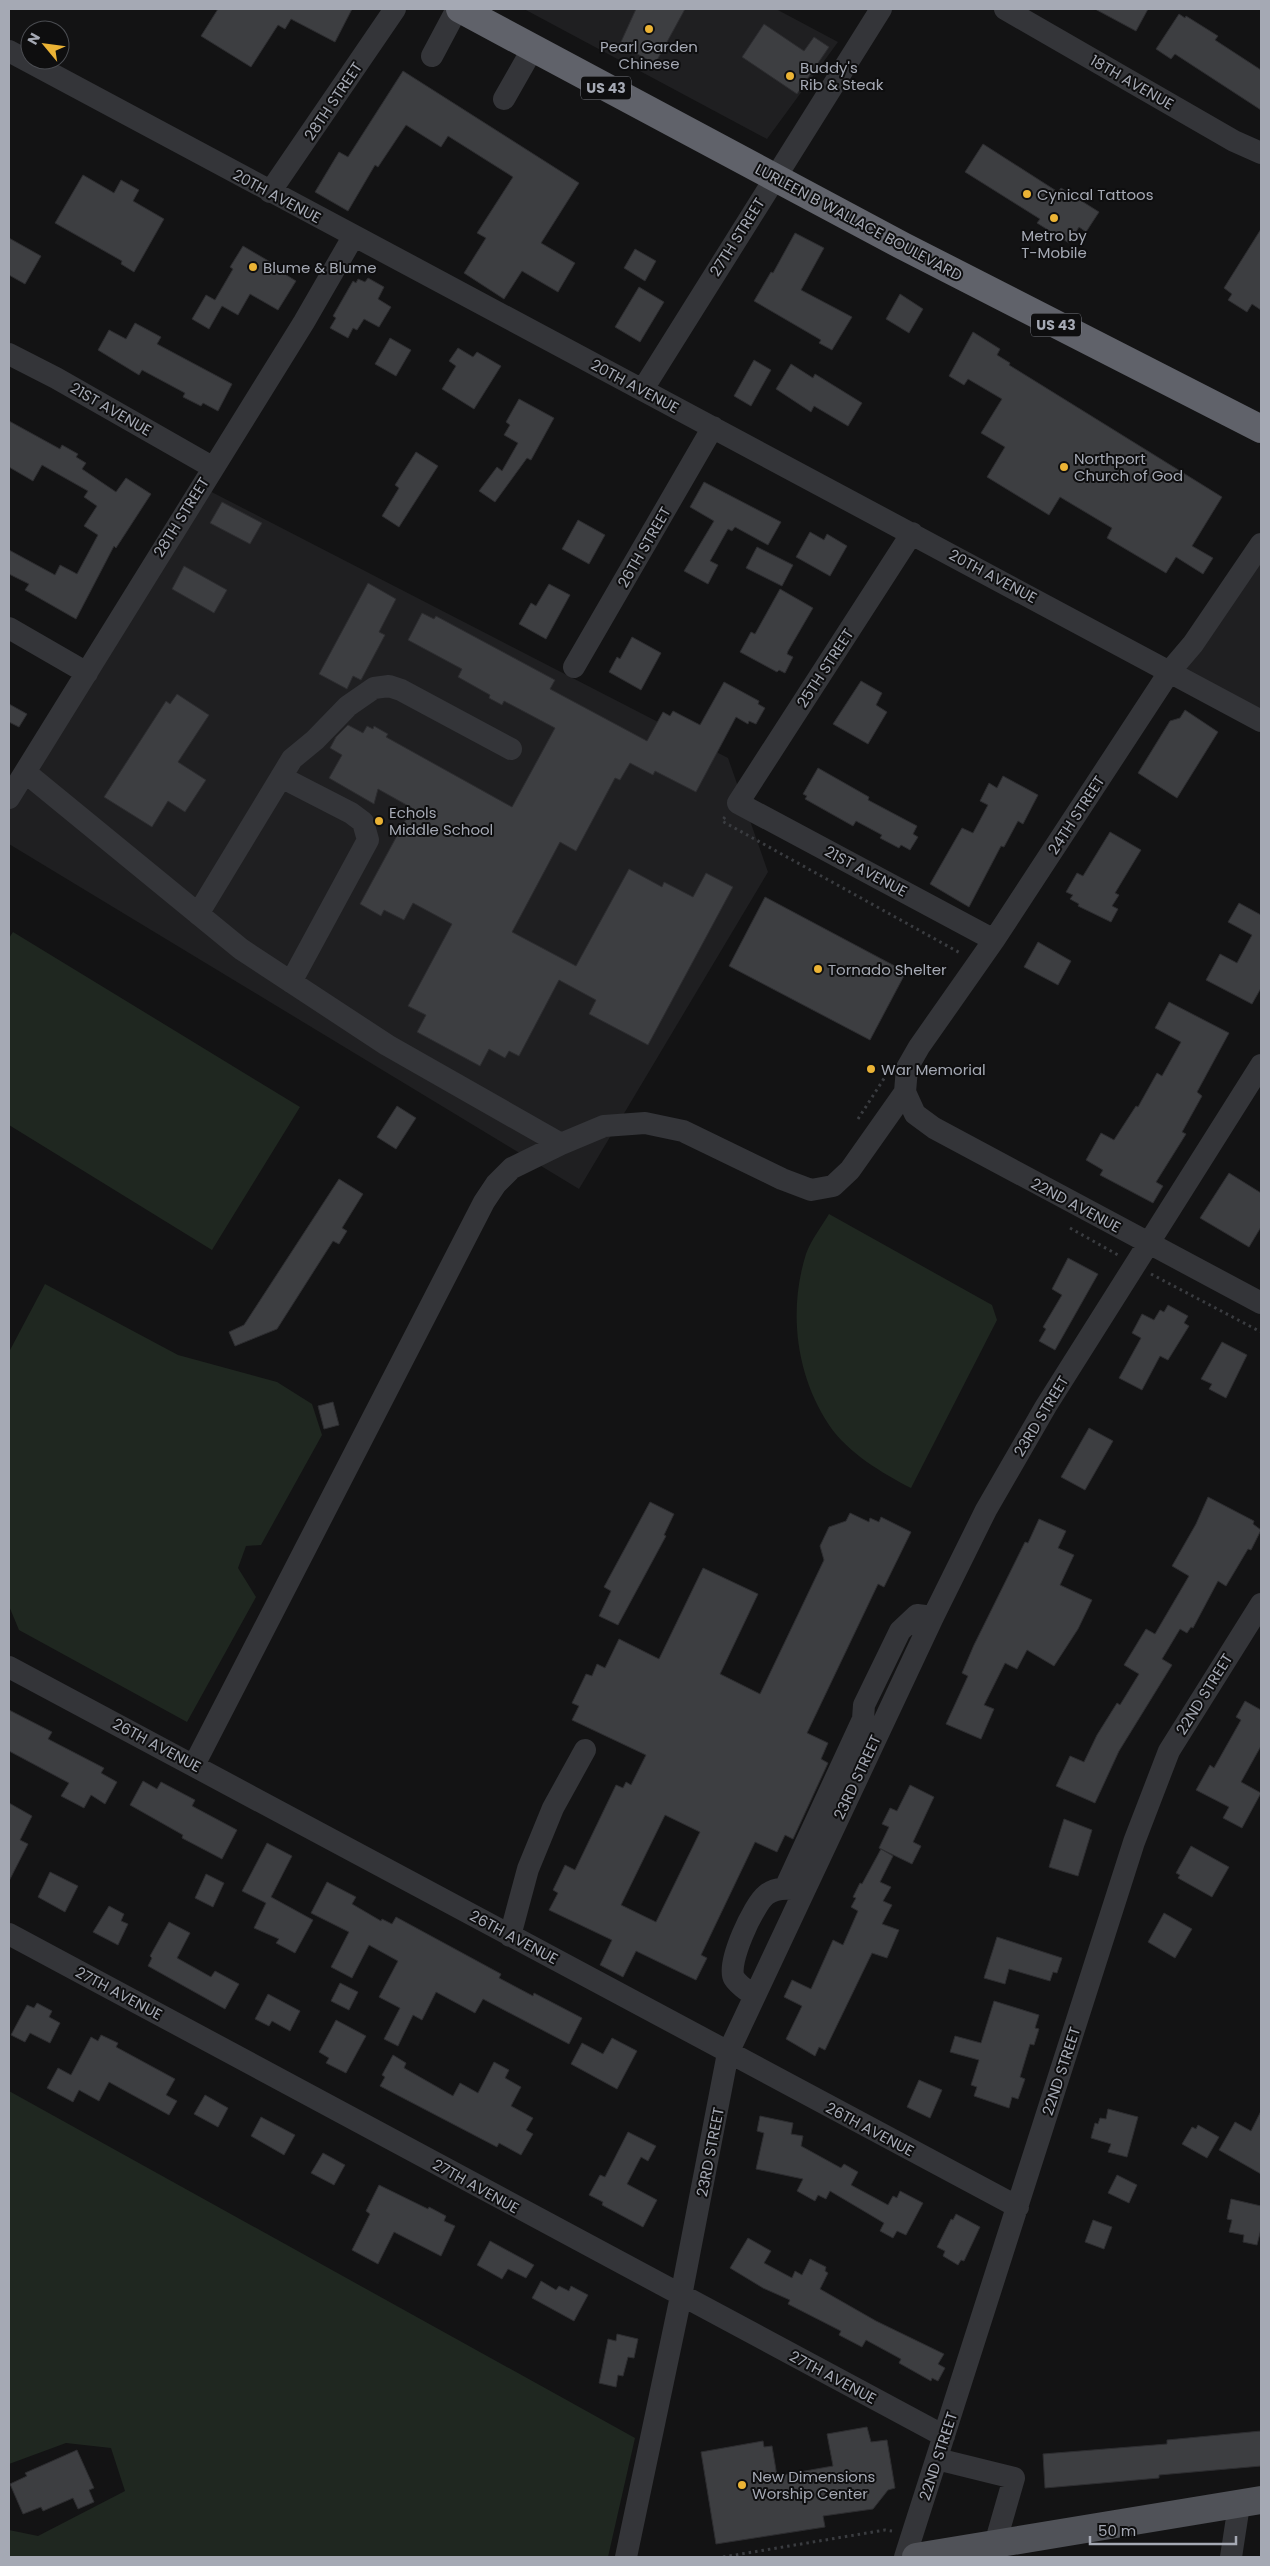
<svg xmlns="http://www.w3.org/2000/svg" width="1270" height="2566" font-family="Poppins,sans-serif">
<rect width="100%" height="100%" fill="#131314"/>
<path fill="#1f1f21" d="M524 9H776L838 42 767 139Z
M200 486 728 758 768 872 579 1189 9 844V798Z
M1261 538V722L1170 671Z"/>
<path fill="#1f2720" d="M13 932 300 1107 212 1250 9 1125V938Z
M829 1214 992 1305 997 1320 911 1488C882 1473 848 1453 829 1425 796 1375 788 1311 806 1254 811 1240 822 1226 829 1214Z
M45 1284 178 1355 277 1382 312 1404 322 1435 261 1545 246 1546 238 1568 256 1597 187 1722 19 1630 9 1606V1352Z
M9 2091 635 2438 608 2557H9V2530L38 2536 125 2491 111 2448 66 2443 9 2464Z"/>
<path fill="#3d3e41" stroke="#2d2d30" fill-rule="evenodd" d="M218 9H352L335 42 291 19 285 29 278 25 251 67 201 36Z
M636 9H685L655 64 620 44Z
M1095 9H1148L1136 31Z
M1179 14 1185 18 1186 16 1218 36 1215 40 1261 70V110L1175 54 1171 59 1156 49Z
M764 24 804 51 814 37 829 47 797 94 742 57Z
M403 71 579 183 541 243 575 263 558 292 522 271 504 299 464 273 486 238 477 233 513 177 448 136 441 147 406 125 378 167 375 165 348 211 315 192 339 152 348 157Z
M983 144 1058 192 1061 188 1099 212 1086 232 1079 227 1069 243 1037 223 1040 219 965 172Z
M83 175 114 193 121 180 139 190 133 201 164 219 134 272 121 264 122 261 55 223Z
M1261 229V310L1252 304 1247 312 1228 300 1232 294 1224 288Z
M795 233 824 248 801 290 852 317 832 350 819 343 821 340 754 301 771 272 773 273Z
M9 238 41 256 25 284 9 275Z
M243 246 277 266 275 268 296 281 278 310 250 294 238 315 222 306 209 329 192 319 206 295 215 300 233 269 230 267Z
M635 249 656 261 645 281 624 268Z
M368 278 384 287 378 299 391 307 379 327 364 319 357 330 353 328 348 338 330 328 336 318 333 316 353 281 356 283 358 279 365 282Z
M639 287 664 302 640 342 615 327Z
M900 294 923 309 909 333 886 319Z
M135 323 161 337 157 344 232 384 218 411 203 403 201 406 183 397 185 393 142 370 139 375 98 350 109 330 126 339Z
M973 332 1000 349 997 355 1010 363 1009 365 1222 497 1192 546 1213 558 1203 574 1176 557 1166 573 1107 538 1112 528 1060 497 1049 515 987 477 1005 447 981 433 1002 399 968 379 964 385 949 376Z
M390 338 411 350 396 376 375 364Z
M458 348 473 357 477 352 501 366 474 409 442 389 456 366 449 361Z
M754 360 771 370 751 406 734 396Z
M791 364 813 378 815 374 862 403 848 426 814 406 811 412 776 389Z
M519 399 554 418 531 460 527 458 495 502 479 491 497 467 502 471 518 443 504 435 510 425 506 422Z
M9 421 60 449 62 445 78 454 76 457 86 463 82 469 116 492 126 478 151 494 116 548 114 546 76 619 25 590 29 584 9 574V550L55 575 60 565 77 574 98 535 84 526 97 506 84 497 88 491 42 465 33 481 9 467Z
M416 452 438 466 399 527 382 516 399 488 395 485Z
M704 482 781 522 768 545 735 527 732 531 728 529 710 561 718 565 708 584 684 571 714 521 690 507Z
M222 502 262 523 250 544 210 523Z
M578 520 605 535 589 564 562 549Z
M810 532 824 540 827 534 847 546 830 576 796 557Z
M757 547 793 565 782 586 746 568Z
M184 566 227 590 214 613 172 589Z
M368 583 396 599 379 632 385 635 361 680 353 676 347 689 319 674Z
M549 584 570 595 546 639 519 624 531 603 536 606Z
M780 589 813 608 788 651 787 654 793 657 785 673 779 670 777 672 740 652 751 632 755 634Z
M422 613 434 619 436 616 555 680 550 689 647 741 663 712 670 716 673 711 700 725 724 682 759 701 758 704 765 708 756 724 749 721 748 724 736 717 696 792 655 771 653 775 630 763 620 780 615 778 576 851 560 842 512 932 576 966 629 869 662 887 664 882 693 897 706 873 733 887 648 1045 589 1014 596 1000 559 980 519 1056 509 1051 505 1058 489 1049 480 1066 417 1032 426 1015 408 1006 452 924 413 903 404 920 384 910 381 916 360 904 412 808 378 789 374 804 329 778 342 755 330 748 336 737 348 725 363 733 367 726 373 729 374 726 388 734 386 737 512 807 555 728 504 701 502 705 489 698 490 695 458 677 462 669 408 640Z
M632 637 661 653 641 690 609 672 617 657 620 659Z
M861 681 882 693 876 705 887 712 868 744 833 724Z
M177 694 209 715 178 762 206 780 185 812 168 801 152 827 104 797 166 701 170 704Z
M9 704 27 714 19 727 9 722Z
M1185 710 1218 732 1177 798 1138 773 1170 721 1180 718Z
M818 768 869 797 868 800 917 826 913 834 918 837 910 850 901 845 899 848 880 838 882 835 856 821 853 826 805 799 807 796 803 794Z
M1003 776 1038 795 1023 824 1018 821 1004 847 1001 846 969 907 930 884 962 828 973 833 988 805 980 801 989 783 997 788Z
M1110 832 1141 850 1115 893 1119 895 1112 906 1118 909 1111 922 1078 906 1079 904 1070 899 1073 895 1066 892 1077 873 1083 876Z
M765 897 906 972 870 1040 729 966Z
M1239 903 1261 915V988L1252 1004 1206 980 1220 954 1237 963 1252 935 1228 922Z
M1038 942 1071 961 1058 985 1024 967Z
M1169 1002 1229 1033 1197 1092 1202 1096 1182 1132 1186 1134 1156 1182 1163 1186 1153 1203 1100 1175 1103 1170 1086 1160 1101 1133 1114 1140 1136 1106 1138 1107 1157 1073 1162 1076 1181 1042 1155 1028Z
M397 1106 416 1118 396 1149 377 1137Z
M1229 1173 1261 1193V1227L1249 1247 1200 1218Z
M339 1179 363 1194 342 1228 347 1231 339 1244 333 1241 277 1329 235 1346 229 1332 244 1325Z
M1068 1258 1098 1274 1055 1350 1039 1341 1046 1329 1043 1327 1062 1295 1052 1289Z
M1168 1305 1188 1316 1184 1323 1189 1326 1168 1360 1160 1356 1142 1390 1119 1378 1141 1338 1132 1333 1142 1314 1154 1320 1160 1310 1164 1312Z
M1222 1342 1247 1355 1226 1398 1209 1389 1212 1384 1201 1379Z
M333 1402 339 1425 324 1429 318 1406Z
M1089 1428 1113 1441 1085 1490 1061 1477Z
M1208 1497 1254 1521 1253 1524 1261 1530 1251 1550 1248 1549 1226 1586 1218 1581 1193 1628 1191 1627 1187 1633 1180 1629 1162 1659 1172 1665 1119 1751 1095 1803 1056 1786 1070 1756 1084 1762 1097 1735 1117 1703 1120 1705 1139 1674 1124 1665 1146 1629 1155 1634 1189 1576 1172 1566 1196 1524Z
M650 1502 674 1514 664 1535 666 1536 618 1625 599 1616 611 1591 604 1587Z
M850 1513 869 1522 870 1518 879 1522 881 1517 911 1532 884 1587 878 1584 807 1733 828 1743 821 1759 828 1763 793 1839 785 1835 777 1852 755 1842 701 1955 707 1958 696 1980 636 1951 623 1977 600 1965 612 1940 549 1910 558 1893 553 1890 565 1865 575 1870 616 1785 623 1788 626 1782 631 1785 646 1755 572 1720 579 1706 572 1703 586 1674 592 1676 597 1664 605 1668 619 1639 659 1659 703 1568 758 1594 720 1674 760 1694 824 1560 820 1546 829 1527 846 1521ZM665 1815 700 1832 656 1922 621 1905Z
M1039 1519 1066 1531 1058 1548 1074 1555 1060 1585 1092 1600 1078 1629 1054 1666 1027 1650 1017 1669 1005 1663 984 1705 994 1709 981 1739 946 1724 968 1676 962 1673 974 1645 1025 1542 1028 1543Z
M1245 1701 1261 1710V1746L1241 1782 1261 1793 1242 1828 1223 1818 1229 1807 1196 1790 1210 1765 1214 1768 1241 1720 1236 1717Z
M9 1710 52 1732 48 1739 104 1768 101 1773 117 1782 105 1804 91 1795 84 1808 61 1796 69 1783 9 1751Z
M143 1781 157 1789 161 1782 195 1800 192 1806 237 1830 222 1859 182 1838 183 1835 130 1805Z
M910 1785 934 1797 913 1842 921 1846 912 1864 879 1848 889 1827 882 1824 890 1808 897 1811Z
M9 1803 32 1816 20 1840 28 1844 9 1881Z
M1064 1819 1092 1830 1078 1876 1049 1867Z
M267 1843 292 1856 271 1897 313 1920 295 1953 276 1943 279 1939 254 1928 266 1903 242 1891Z
M1191 1846 1229 1867 1212 1897 1178 1878 1180 1875 1176 1873Z
M881 1849 893 1856 880 1882 891 1887 883 1901 892 1905 882 1924 899 1930 887 1958 872 1953 825 2050 819 2047 815 2056 786 2039 802 2006 784 1997 792 1980 811 1989 833 1940 843 1945 858 1911 851 1907 856 1898 853 1897 860 1883 862 1884Z
M50 1872 78 1886 65 1912 38 1897Z
M206 1874 224 1883 213 1907 195 1898Z
M327 1882 356 1897 352 1904 381 1921 382 1919 392 1924 396 1917 501 1974 499 1978 533 1996 534 1993 582 2018 569 2044 483 1999 475 2013 436 1992 422 2020 413 2015 398 2046 384 2039 400 2008 379 1997 398 1961 369 1945 352 1978 331 1967 349 1932 311 1913Z
M109 1906 124 1914 121 1921 128 1924 118 1945 93 1932Z
M1164 1913 1192 1929 1175 1958 1148 1942Z
M169 1922 190 1933 177 1958 211 1977 215 1971 239 1984 225 2009 148 1966 152 1958 150 1956Z
M997 1937 1062 1958 1057 1973 1053 1972 1050 1981 1009 1969 1005 1984 984 1978Z
M340 1983 358 1992 349 2010 331 2001Z
M268 1994 300 2011 290 2031 272 2021 269 2026 255 2019Z
M994 2001 1039 2015 1035 2028 1039 2029 1034 2045 1030 2044 1020 2077 1025 2079 1018 2099 1012 2097 1009 2108 974 2096 977 2087 971 2085 979 2060 950 2052 955 2036 981 2043Z
M37 2003 52 2011 49 2017 60 2023 50 2043 30 2033 25 2042 11 2035 27 2005 34 2008Z
M336 2020 366 2036 346 2073 326 2063 329 2058 319 2052Z
M101 2035 118 2043 116 2047 175 2079 166 2095 177 2101 169 2115 109 2082 99 2101 79 2090 73 2102 47 2088 58 2068 71 2075 91 2037 98 2041Z
M612 2038 637 2051 617 2089 571 2064 582 2043 603 2054Z
M393 2055 406 2063 404 2068 453 2096 460 2083 478 2093 494 2062 509 2070 505 2078 521 2087 511 2106 533 2118 526 2130 533 2134 521 2155 499 2143 497 2147 380 2086 385 2077 382 2075Z
M919 2080 942 2090 930 2118 907 2107Z
M205 2095 228 2108 218 2127 194 2114Z
M1108 2109 1138 2117 1127 2157 1108 2152 1111 2144 1091 2138 1095 2123 1098 2124 1100 2118 1106 2119Z
M1261 2111V2174L1219 2150 1235 2122 1251 2131Z
M760 2116 793 2123 791 2134 803 2136 801 2146 841 2168 844 2164 858 2172 851 2185 888 2205 893 2196 897 2198 900 2191 923 2203 906 2235 897 2231 893 2238 880 2231 884 2223 830 2191 826 2199 818 2195 815 2201 797 2191 803 2179 756 2169 764 2133 757 2131Z
M261 2117 295 2135 284 2155 251 2136Z
M1198 2125 1219 2137 1207 2158 1182 2144 1192 2127 1196 2129Z
M628 2132 656 2146 648 2161 641 2157 627 2184 657 2200 643 2227 602 2205 603 2202 589 2195 600 2175 605 2177Z
M323 2153 345 2165 334 2185 311 2173Z
M1117 2175 1137 2185 1129 2203 1108 2193Z
M379 2185 428 2209 429 2207 446 2216 444 2221 455 2226 441 2256 394 2232 378 2264 352 2250 370 2214 366 2211Z
M1231 2199 1261 2206V2229L1257 2245 1243 2242 1244 2235 1229 2232 1232 2220 1227 2219Z
M956 2214 980 2227 964 2261 961 2260 958 2265 943 2256 945 2251 937 2247 951 2219 953 2220Z
M1093 2220 1112 2227 1104 2249 1085 2242Z
M748 2238 771 2251 764 2263 792 2278 795 2271 802 2275 810 2259 826 2267 825 2271 828 2273 820 2289 876 2321 944 2354 938 2364 945 2368 938 2381 932 2378 931 2381 899 2363 901 2359 866 2340 862 2347 839 2335 841 2331 788 2304 790 2300 763 2288 730 2268Z
M490 2241 534 2265 526 2278 508 2269 502 2279 477 2265Z
M541 2281 556 2290 559 2286 569 2291 571 2286 588 2295 574 2321 532 2298Z
M617 2334 638 2339 634 2358 628 2357 623 2376 618 2375 616 2387 599 2383 608 2339 616 2341Z
M867 2427 871 2442 887 2440 895 2488 888 2490 873 2509 823 2516 825 2527 716 2544 701 2452 763 2441 764 2447 772 2446 777 2476 833 2466 827 2434Z
M1261 2431V2466L1159 2475V2478L1045 2488 1043 2454 1167 2444V2440Z
M77 2450 94 2488 89 2490 94 2502 78 2509 73 2498 43 2511 41 2507 23 2514 10 2484 27 2476 25 2473Z"/>
<g fill="none" stroke-linecap="round" stroke-linejoin="round">
<path stroke="#3a3c40" stroke-width="3" stroke-dasharray="2.5 4" stroke-linecap="butt" d="M725 817 722 821 962 954
M858 1119 885 1077
M1070 1228 1118 1255
M1151 1274 1261 1332
M723 2557 885 2530 892 2531"/>
<path stroke="#343539" stroke-width="22" d="M1005 9 1234 141 1261 153
M9 51 1261 721
M432 56 457 9
M504 99 533 48
M270 192 395 9
M9 354 56 378 212 467
M643 389 881 9
M912 533 738 803 994 940
M9 628 87 673
M574 667 713 427
M25 772 241 949 387 1045 561 1144
M281 777 351 813 363 822 368 840 291 982
M9 798 304 322 353 237
M198 914 292 759 315 740 348 706 374 688 389 686 401 690 511 749
M905 1092 907 1068 919 1047 994 940 1170 671 1193 644 1261 544
M905 1092 915 1114 934 1128 1261 1303
M9 1667 1018 2207
M872 1732 867 1729 863 1719 864 1705 900 1631 917 1615 933 1617
M194 1765 484 1202 496 1184 512 1168 561 1144 604 1126 645 1123 683 1131 782 1179 811 1190 833 1186 850 1170 905 1092
M785 1888 863 1719
M9 1934C321 2101 632 2270 944 2436
M510 1936 528 1869 553 1808 585 1750
M754 1996C748 1991 738 1985 734 1978 726 1964 754 1904 766 1895 776 1887 788 1888 799 1890
M937 2459 1014 2478 995 2544
M626 2557 681 2296 728 2053 933 1617 986 1510 1046 1406 1261 1065
M905 2557 1134 1842 1169 1751 1261 1604
M1231 2557 1239 2505"/>
<path stroke="#505258" stroke-width="28" d="M916 2557 1261 2500"/>
<path stroke="#60626a" stroke-width="28" d="M460 9 903 246 1261 429"/>
</g>
<g fill="#ebb335" stroke="#0e0e0f" stroke-width="2">
<circle cx="649" cy="29" r="5"/>
<circle cx="790" cy="76" r="5"/>
<circle cx="1027" cy="194" r="5"/>
<circle cx="1054" cy="218" r="5"/>
<circle cx="253" cy="267" r="5"/>
<circle cx="1064" cy="467" r="5"/>
<circle cx="379" cy="821" r="5"/>
<circle cx="818" cy="969" r="5"/>
<circle cx="871" cy="1069" r="5"/>
<circle cx="742" cy="2485" r="5"/>
</g>
<g text-anchor="middle" dominant-baseline="central" stroke-width="4" stroke-linejoin="round" paint-order="stroke">
<g fill="#0e0e0f" stroke="#787a82" stroke-width="1">
<rect x="581" y="76.5" width="50" height="23" rx="4"/>
<rect x="1031" y="313.5" width="50" height="23" rx="4"/>
</g>
<g font-size="14" font-weight="bold" fill="#a5a9b4">
<text x="606" y="88">US 43</text>
<text x="1056" y="325">US 43</text>
</g>
<g font-size="15" fill="#a5a9b4" stroke="#0e0e0f" text-anchor="start">
<text x="649" y="46" text-anchor="middle">Pearl Garden<tspan x="649" dy="17">Chinese</tspan></text>
<text x="800" y="67">Buddy's<tspan x="800" dy="17">Rib &amp; Steak</tspan></text>
<text x="1037" y="194">Cynical Tattoos</text>
<text x="1054" y="235" text-anchor="middle">Metro by<tspan x="1054" dy="17">T-Mobile</tspan></text>
<text x="263" y="267">Blume &amp; Blume</text>
<text x="1074" y="458">Northport<tspan x="1074" dy="17">Church of God</tspan></text>
<text x="389" y="812">Echols<tspan x="389" dy="17">Middle School</tspan></text>
<text x="828" y="969">Tornado Shelter</text>
<text x="881" y="1069">War Memorial</text>
<text x="752" y="2476">New Dimensions<tspan x="752" dy="17">Worship Center</tspan></text>
</g>
<g font-size="15" fill="#a5a9b4" stroke="#0e0e0f">
<text transform="translate(1132 82) rotate(30)">18TH AVENUE</text>
<text transform="translate(333 101) rotate(-56)">28TH STREET</text>
<text transform="translate(277 196) rotate(28)">20TH AVENUE</text>
<text transform="translate(859 222) rotate(28)">LURLEEN B WALLACE BOULEVARD</text>
<text transform="translate(737 237) rotate(-58)">27TH STREET</text>
<text transform="translate(635 386) rotate(28)">20TH AVENUE</text>
<text transform="translate(111 409) rotate(30)">21ST AVENUE</text>
<text transform="translate(181 517) rotate(-58)">28TH STREET</text>
<text transform="translate(644 547) rotate(-60)">26TH STREET</text>
<text transform="translate(993 576) rotate(28)">20TH AVENUE</text>
<text transform="translate(825 668) rotate(-57)">25TH STREET</text>
<text transform="translate(1076 815) rotate(-57)">24TH STREET</text>
<text transform="translate(866 871) rotate(28)">21ST AVENUE</text>
<text transform="translate(1076 1205) rotate(28)">22ND AVENUE</text>
<text transform="translate(1041 1416) rotate(-59)">23RD STREET</text>
<text transform="translate(1204 1694) rotate(-58)">22ND STREET</text>
<text transform="translate(157 1745) rotate(28)">26TH AVENUE</text>
<text transform="translate(857 1777) rotate(-65)">23RD STREET</text>
<text transform="translate(514 1937) rotate(28)">26TH AVENUE</text>
<text transform="translate(119 1993) rotate(28)">27TH AVENUE</text>
<text transform="translate(1061 2071) rotate(-72)">22ND STREET</text>
<text transform="translate(870 2129) rotate(28)">26TH AVENUE</text>
<text transform="translate(710 2152) rotate(-79)">23RD STREET</text>
<text transform="translate(476 2186) rotate(29)">27TH AVENUE</text>
<text transform="translate(833 2377) rotate(28)">27TH AVENUE</text>
<text transform="translate(938 2456) rotate(-72)">22ND STREET</text>
</g>
</g>
<rect width="1270" height="2566" fill="none" stroke="#a5a9b4" stroke-width="20"/>
<g transform="translate(45 45) rotate(299)"><circle r="24" fill="#0e0e0f" stroke="#4a4c51"/>
<path d="M0-4L9 19L0 12L-9 19Z" fill="#ebb335"/>
<text y="-8" font-size="14" font-weight="bold" text-anchor="middle" fill="#a5a9b4">N</text>
</g>
<path d="M1090 2536v8h146v-8" fill="none" stroke="#a5a9b4" stroke-width="2.5"/>
<text x="1098" y="2536" font-size="15" fill="#a5a9b4" stroke="#0e0e0f" stroke-width="4" paint-order="stroke">50 m</text>
</svg>
